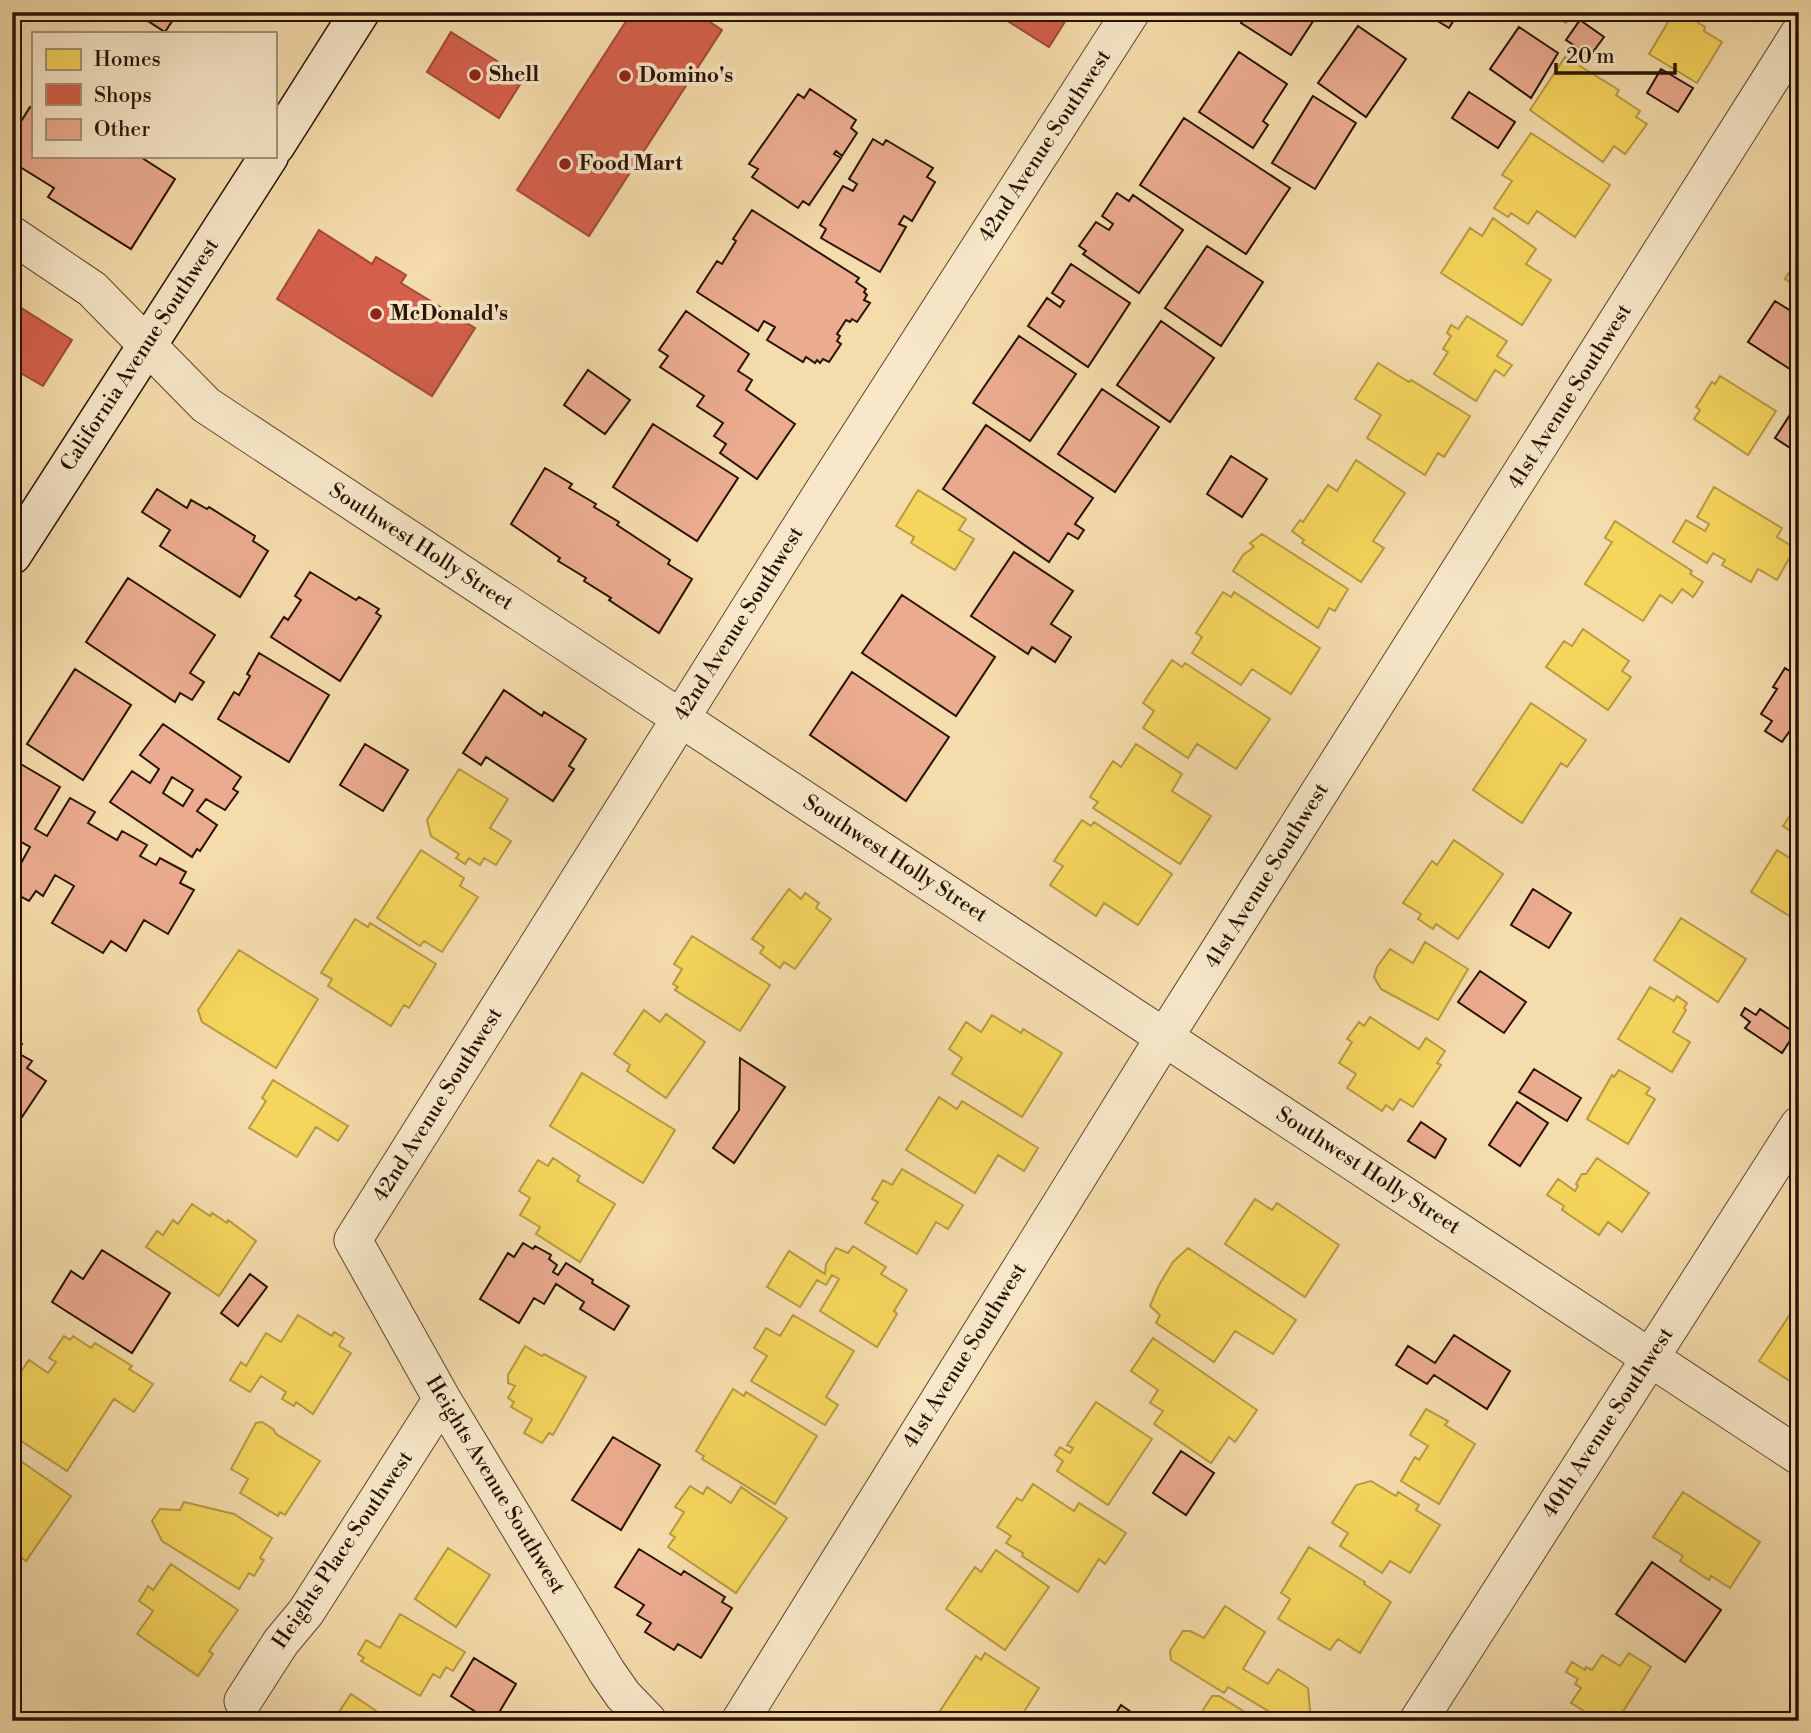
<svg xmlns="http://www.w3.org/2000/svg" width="1811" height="1733" font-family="'Libre Bodoni',serif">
<rect width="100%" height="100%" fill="#f5dcac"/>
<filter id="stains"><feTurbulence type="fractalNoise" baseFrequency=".00286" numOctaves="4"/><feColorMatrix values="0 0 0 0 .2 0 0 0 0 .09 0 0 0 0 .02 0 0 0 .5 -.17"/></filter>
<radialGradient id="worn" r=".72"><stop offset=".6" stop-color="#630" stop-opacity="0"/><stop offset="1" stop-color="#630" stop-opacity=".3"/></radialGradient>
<path fill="#f6d55c" stroke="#b89a42" stroke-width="2" d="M1548 12H1573L1566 23Z
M1674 12H1681L1705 27 1704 31 1722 42 1697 83 1649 54Z
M1565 57 1619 90 1616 95 1640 111 1636 117 1647 124 1625 154 1614 146 1603 162 1530 110Z
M1531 133 1610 185 1575 237 1537 211 1528 224 1511 213 1508 217 1494 208 1512 181 1502 175Z
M1493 218 1536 249 1526 264 1551 280 1522 325 1441 273 1470 228 1482 236Z
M1799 257V288L1785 279Z
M1467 316 1507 341 1497 356 1512 365 1504 376 1495 370 1476 401 1434 374 1448 352 1443 349 1451 336 1447 333 1451 325 1458 329Z
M1378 363 1409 382 1411 380 1470 416 1444 457 1438 453 1425 475 1367 438 1381 415 1355 399Z
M1720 376 1776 411 1748 455 1694 419 1700 410 1696 407 1712 382 1715 384Z
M1356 460 1405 493 1373 541 1384 548 1361 582 1302 543 1304 540 1292 531 1300 520 1303 522 1328 485 1337 491Z
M1714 487 1782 528 1777 537 1795 548 1777 580 1758 569 1751 582 1722 565 1725 560 1713 553 1707 563 1673 542 1686 520 1705 531 1709 524 1697 517Z
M918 490 966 519 959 530 974 539 955 570 911 543 914 537 896 526Z
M1615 521 1692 571 1690 574 1703 582 1693 597 1682 589 1672 603 1660 595 1643 621 1585 584 1612 542 1605 538Z
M1262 534 1348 589 1335 611 1329 608 1318 628 1233 571 1243 555 1254 547 1250 543Z
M1223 592 1231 597 1234 592 1320 648 1291 694 1252 669 1241 685 1192 653 1202 637 1196 633Z
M1583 629 1629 661 1622 671 1631 677 1608 710 1546 667 1564 641 1572 646Z
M1172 660 1182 667 1185 663 1270 719 1236 769 1197 744 1188 758 1143 728 1154 711 1143 703Z
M1531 703 1586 740 1567 767 1561 763 1522 823 1473 790Z
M1136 744 1182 774 1172 791 1211 816 1180 864 1093 808 1098 802 1090 797 1113 761 1121 767Z
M459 769 508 799 490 828 511 841 496 865 484 858 480 865 469 858 465 864 456 858 459 854 431 836 427 820Z
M1799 802V837L1783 826Z
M1082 820 1091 826 1094 822 1172 874 1138 925 1104 903 1096 916 1050 885 1063 866 1054 861Z
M1454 840 1503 874 1458 939 1436 924 1433 929 1418 919 1421 914 1403 903 1432 861 1437 865Z
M421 850 464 878 460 886 478 897 442 952 424 941 420 946 377 918Z
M1777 850 1799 864V922L1751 892Z
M789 889 801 899 805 893 819 903 816 908 831 919 795 969 784 962 780 968 760 953 764 947 752 939Z
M1681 918 1746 959 1718 1002 1654 960Z
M355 919 368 927 370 923 436 964 409 1008 404 1005 391 1026 328 986 332 979 321 973Z
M692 936 770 985 740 1031 675 990 678 987 673 984 682 969 674 964Z
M1425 942 1468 969 1438 1020 1381 989 1374 977 1377 967 1390 949 1413 963Z
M239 950 318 999 276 1068 202 1022 198 1010Z
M1650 987 1674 1001 1677 996 1687 1003 1684 1008 1686 1010 1673 1032 1690 1042 1672 1072 1618 1039Z
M644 1010 660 1022 666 1014 705 1042 666 1098 627 1071 630 1065 614 1054Z
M992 1015 1021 1033 1023 1029 1062 1053 1022 1117 952 1074 962 1058 949 1049 966 1022 981 1032Z
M1370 1017 1419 1049 1426 1038 1445 1051 1437 1063 1441 1065 1413 1107 1400 1099 1393 1110 1386 1105 1382 1111 1347 1088 1356 1074 1339 1063 1352 1042 1347 1039 1359 1022 1364 1026Z
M1619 1070 1650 1088 1646 1094 1655 1099 1628 1144 1587 1119 1612 1075 1614 1077Z
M582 1073 675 1130 643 1183 550 1126Z
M273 1080 348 1126 338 1141 316 1127 297 1157 249 1128 266 1101 262 1098Z
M939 1097 957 1109 962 1101 1038 1148 1024 1171 998 1155 975 1193 906 1150Z
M553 1158 580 1176 577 1181 615 1204 580 1262 536 1234 540 1227 520 1215 530 1198 519 1191 538 1160 548 1166Z
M1597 1158 1649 1193 1622 1232 1608 1222 1599 1235 1562 1210 1564 1206 1547 1195 1558 1179 1575 1191 1578 1186 1576 1184 1582 1174H1586Z
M902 1169 963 1205 948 1229 936 1222 917 1254 865 1223 878 1202 872 1199 883 1180 892 1185Z
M1255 1199 1272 1210 1277 1203 1339 1245 1305 1297 1225 1244Z
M192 1204 210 1216 212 1213 227 1223 228 1220 256 1241 219 1296 146 1247 157 1231 163 1235 173 1220 178 1224Z
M853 1246 886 1267 881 1274 907 1290 894 1311 897 1314 877 1347 820 1311 839 1279 832 1275 826 1285 817 1280 800 1307 767 1287 789 1251 825 1274 826 1264 836 1248 848 1253Z
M1188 1248 1296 1320 1273 1354 1235 1331 1214 1362 1156 1323 1160 1315 1150 1306 1159 1285 1173 1262Z
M1797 1304 1799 1305V1387L1759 1361Z
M298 1315 332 1336 334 1332 344 1338 339 1346 351 1353 313 1414 296 1402 294 1406 282 1399 286 1392 261 1376 250 1392 230 1380 241 1362 246 1366 266 1333 281 1342Z
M793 1315 854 1351 826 1397 838 1405 825 1425 751 1381 767 1356 754 1348 766 1328 780 1336Z
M64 1336 70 1340 73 1336 91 1348 95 1343 132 1366 129 1369 153 1384 134 1412 114 1399 67 1471 12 1435V1385L29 1360 48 1373 56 1362 49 1358Z
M1153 1338 1257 1410 1235 1442 1229 1437 1211 1463 1154 1424 1163 1411 1150 1403 1158 1390 1131 1371Z
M525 1346 542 1356 544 1354 586 1377 553 1435 549 1433 542 1443 524 1433 532 1419 511 1407 514 1402 508 1398 515 1386 508 1383V1375Z
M733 1389 744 1396 746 1392 817 1436 775 1504 702 1459 704 1456 696 1451Z
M1096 1402 1152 1439 1108 1505 1057 1471 1063 1461 1055 1455 1060 1447 1070 1453 1073 1448 1067 1445Z
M1426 1409 1448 1421 1445 1425 1475 1444 1439 1504 1401 1481 1415 1457 1419 1460 1428 1446 1410 1435Z
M262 1422 273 1429 276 1434 320 1461 285 1515 280 1512 278 1516 240 1493 248 1479 231 1469 256 1423Z
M12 1455 71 1496 26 1561 12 1551Z
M1371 1481 1396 1496 1398 1492 1419 1505 1416 1510 1440 1525 1410 1573 1390 1561 1382 1573 1340 1546 1348 1533 1332 1523 1356 1485Z
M1033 1484 1074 1511 1079 1503 1126 1533 1105 1564 1099 1559 1078 1592 1022 1556 1023 1553 1006 1543 1011 1536 997 1527 1017 1498 1022 1501Z
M690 1486 703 1494 707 1487 731 1503 741 1487 787 1518 736 1593 668 1547 675 1537 670 1534 684 1512 675 1507Z
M1683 1492 1760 1542 1730 1588 1711 1576 1709 1580 1680 1561 1683 1556 1653 1537Z
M184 1502 234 1514 272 1538 260 1558 264 1560 254 1576 249 1573 239 1589 162 1541 152 1521 160 1509 180 1510Z
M1309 1547 1365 1582 1364 1584 1391 1602 1360 1653 1338 1639 1330 1650 1278 1619 1290 1599 1281 1593Z
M448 1548 490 1575 456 1627 415 1599Z
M996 1550 1049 1587 1005 1650 946 1609 975 1567 981 1572Z
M171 1564 238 1610 209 1651 213 1654 198 1676 137 1634 153 1611 139 1601 148 1586 153 1590Z
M12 1584 21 1590 12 1603Z
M1225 1606 1265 1632 1243 1669 1268 1684 1278 1669 1308 1688 1311 1721H1285L1228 1687 1224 1693 1171 1660 1170 1651 1183 1631H1190L1204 1638Z
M400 1614 465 1652 453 1671 446 1667 440 1678 433 1674 420 1696 361 1661 364 1658 358 1654 366 1640 380 1648Z
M985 1653 1039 1688 1018 1721H942L944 1718 938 1714 976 1656 981 1660Z
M1629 1653 1651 1667 1617 1721H1600L1571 1703 1581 1688 1575 1684 1578 1679 1566 1672 1572 1662 1585 1670 1586 1667 1592 1670 1602 1655 1620 1666Z
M351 1694 391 1721H326L330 1715 335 1718Z
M1212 1696H1219L1253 1717 1251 1721H1196Z"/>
<path fill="#d6604d" stroke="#a24937" stroke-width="2" d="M632 12H695L722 30 589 236 517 190Z
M993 12H1071L1049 47Z
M451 32 524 78 499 118 427 72Z
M319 230 372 264 376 257 406 275 401 283 475 328 432 396 277 299Z
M12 302 72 340 43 386 17 371 12 378Z"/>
<path fill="#ebab8f" stroke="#281204" stroke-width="2" fill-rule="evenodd" d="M134 12H178L165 32Z
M1248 12H1319L1291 55 1241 23Z
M1423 12H1459L1449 28Z
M1580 20 1604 37 1590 56 1566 40Z
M1358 26 1406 59 1366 117 1318 83Z
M1519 27 1558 53 1531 98 1490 69Z
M1239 52 1287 84 1263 121 1268 125 1253 148 1199 112Z
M1661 69 1693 88 1678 112 1647 93Z
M810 89 856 120 851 128 857 133 842 156 836 151 834 154 841 158 809 205 803 201 798 208 752 177 758 169 749 164 798 94 804 98Z
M1469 92 1515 122 1498 148 1452 118Z
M1313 96 1356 123 1315 189 1272 163Z
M30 107 33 109V156H139L175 179 131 249 48 197 54 188 12 162V136Z
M1184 118 1290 188 1246 254 1140 185Z
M873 139 883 145 886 140 933 168 927 177 935 182 912 221 904 216 899 224 906 227 880 272 821 238 826 229 820 225 843 186 853 191 857 184 849 179Z
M1117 193 1129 201 1133 195 1183 230 1139 293 1083 254 1086 251 1079 246 1096 222 1109 230 1113 224 1102 216Z
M752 210 859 278 856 282 866 289 864 292 867 295 864 300 870 303 857 322 852 319 850 322 846 320 837 334 840 336 837 341 841 344 829 362 823 359 820 363 817 360 815 363 806 357 803 362 767 340 775 327 764 321 758 331 697 292 717 261 722 264 736 241 733 239Z
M1207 246 1263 282 1221 346 1165 308Z
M1071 264 1130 303 1088 367 1028 326 1047 298 1060 307 1064 301 1052 293Z
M1775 301 1799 316V375L1748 342Z
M686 311 749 354 738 371 752 380 746 390 795 424 757 479 720 453 726 444 714 436 723 423 697 406 704 396 660 367 668 356 659 350Z
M1161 321 1214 358 1170 422 1117 385Z
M1019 336 1076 374 1030 441 973 403Z
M588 370 630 400 605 434 564 405Z
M1102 389 1159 427 1115 492 1058 454Z
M1795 407 1799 410V454L1775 438Z
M653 424 738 478 697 541 613 487Z
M986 425 1093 498 1075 524 1084 530 1078 539 1068 533 1049 562 943 489Z
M1231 456 1267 479 1242 517 1207 494Z
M545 468 572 484 569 488 596 504 594 507 619 522 617 525 670 560 668 564 692 579 659 633 609 600 611 598 584 581 586 578 558 561 560 558 511 524Z
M157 489 187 508 191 500 207 509 209 507 255 536 253 541 268 551 240 597 160 546 170 530 142 512Z
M1014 552 1073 591 1051 624 1071 637 1055 662 1032 647 1028 654 971 616Z
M310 572 356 600 359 597 379 609 376 613 381 616 340 681 271 637 284 617 288 620 301 600 295 596Z
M128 578 215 635 190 673 204 682 192 700 180 693 175 702 86 642Z
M902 595 995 657 956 716 862 653Z
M259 653 329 695 289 762 218 719 234 692 239 695 250 676 247 674Z
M1785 668 1799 677V738L1789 732 1782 742 1765 731 1772 721 1761 714 1777 689 1773 687Z
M75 669 131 705 83 780 27 744Z
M852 672 949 737 906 801 810 735Z
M504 690 542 716 544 712 586 739 569 766 574 769 553 801 486 757 481 765 463 753Z
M163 724 241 777 233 789 238 792 225 810 206 799 197 811 217 825 200 851 197 849 192 857 110 802 132 771 150 783 159 769 140 755ZM172 777 193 790 183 806 163 793Z
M365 744 408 770 383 811 340 785Z
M19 763 60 787 35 829 47 836 70 798 95 812 88 823 117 840 122 831 147 845 140 856 156 865 160 858 186 872 180 883 194 890 168 934 144 920 126 951 111 941 103 953 52 923 74 886 55 875 43 896 36 891 29 901 12 892V860L20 865 30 847 12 837V774Z
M1533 889 1571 913 1549 948 1511 925Z
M1480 971 1526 1002 1504 1033 1458 1002Z
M1745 1008 1756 1015 1760 1009 1795 1033 1782 1053 1745 1028 1750 1022 1741 1015Z
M12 1038 22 1044 16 1052 32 1061 27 1068 46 1081 12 1132Z
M740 1058 785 1087 734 1163 713 1148 739 1110Z
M1534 1069 1581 1098 1567 1121 1519 1092Z
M1517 1102 1548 1123 1520 1166 1489 1145Z
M1421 1122 1446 1139 1435 1158 1408 1141Z
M523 1243 533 1249 535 1246 551 1255 549 1259 557 1265 553 1272 558 1275 566 1263 593 1280 592 1283 629 1306 614 1330 580 1309 584 1302 556 1284 544 1304 534 1298 519 1323 480 1299 508 1253 514 1257Z
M102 1250 170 1293 132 1353 52 1302 71 1271 83 1279Z
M250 1274 267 1287 238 1326 221 1313Z
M1454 1335 1510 1371 1487 1409 1434 1375 1427 1384 1396 1365 1408 1346 1435 1363Z
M613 1437 660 1465 621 1530 572 1500Z
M1181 1451 1214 1473 1186 1515 1153 1493Z
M639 1549 681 1575 684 1571 725 1597 722 1602 732 1608 701 1658 678 1644 674 1650 645 1632 651 1623 637 1615 644 1605 615 1587Z
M1652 1562 1721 1610 1685 1662 1616 1614Z
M474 1658 516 1684 494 1721H490L451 1696Z
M1121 1705 1144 1721H1111Z"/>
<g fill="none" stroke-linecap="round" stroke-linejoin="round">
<defs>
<path id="street" d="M12 235 92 289 206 405 1799 1456
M243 1701 281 1642 306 1612 442 1399
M648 1721 623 1695 607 1672 442 1399 353 1240 817 501 1131 12
M740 1721 1164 1038 1799 34
M1418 1721 1799 1125"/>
<path id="secondary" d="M275 146 360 12
M12 555 269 156"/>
</defs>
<use href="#street" stroke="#5b442e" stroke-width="39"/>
<use href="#secondary" stroke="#281204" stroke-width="41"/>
<use href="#street" stroke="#f8e8c9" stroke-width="37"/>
<use href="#secondary" stroke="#f8e8c9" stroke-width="38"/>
</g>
<g fill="#8f2418" stroke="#f8e8c9" stroke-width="2.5">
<circle cx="475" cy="75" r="7"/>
<circle cx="625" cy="76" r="7"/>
<circle cx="565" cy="164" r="7"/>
<circle cx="376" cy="314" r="7"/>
</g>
<g text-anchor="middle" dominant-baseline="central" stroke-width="7" stroke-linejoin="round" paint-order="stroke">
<g font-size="21" font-weight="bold" fill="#281204" stroke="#f8e8c9" text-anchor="start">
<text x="489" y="75">Shell</text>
<text x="639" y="76">Domino's</text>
<text x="579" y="164">Food Mart</text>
<text x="390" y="314">McDonald's</text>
</g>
<g font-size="21" fill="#281204" stroke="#f8e8c9">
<text transform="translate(1045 146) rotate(-57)">42nd Avenue Southwest</text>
<text transform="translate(140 355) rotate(-57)">California Avenue Southwest</text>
<text transform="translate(1570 397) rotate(-58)">41st Avenue Southwest</text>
<text transform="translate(421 547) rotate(33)">Southwest Holly Street</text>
<text transform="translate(739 624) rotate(-58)">42nd Avenue Southwest</text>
<text transform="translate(895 859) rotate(33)">Southwest Holly Street</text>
<text transform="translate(1267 876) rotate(-58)">41st Avenue Southwest</text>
<text transform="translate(438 1105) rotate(-58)">42nd Avenue Southwest</text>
<text transform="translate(1368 1171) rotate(33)">Southwest Holly Street</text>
<text transform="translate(965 1356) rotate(-58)">41st Avenue Southwest</text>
<text transform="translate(1608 1423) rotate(-57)">40th Avenue Southwest</text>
<text transform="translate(495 1485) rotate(59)">Heights Avenue Southwest</text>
<text transform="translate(343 1550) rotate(-56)">Heights Place Southwest</text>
</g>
</g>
<rect width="1811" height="1733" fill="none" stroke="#f5dcac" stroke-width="42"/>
<rect x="14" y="14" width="1783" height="1705" fill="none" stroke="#281204" stroke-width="3.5"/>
<rect x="21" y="21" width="1769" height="1691" fill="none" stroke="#281204" stroke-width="2"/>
<rect x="32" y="32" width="245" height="126" fill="#f8e8c9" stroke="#a5927a" stroke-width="2"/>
<rect x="46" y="49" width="35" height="21" fill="#f6d55c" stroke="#a5927a" stroke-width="2"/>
<text x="94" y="66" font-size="21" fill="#281204">Homes</text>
<rect x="46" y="84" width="35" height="21" fill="#d6604d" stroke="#a5927a" stroke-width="2"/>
<text x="94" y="102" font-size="21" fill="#281204">Shops</text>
<rect x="46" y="119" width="35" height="21" fill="#ebab8f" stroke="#a5927a" stroke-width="2"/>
<text x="94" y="136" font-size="21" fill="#281204">Other</text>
<path d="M1556 63v10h119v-10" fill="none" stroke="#281204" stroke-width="3.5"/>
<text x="1566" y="63" font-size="21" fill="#281204" stroke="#f8e8c9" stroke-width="5" paint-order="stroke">20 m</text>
<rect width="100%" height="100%" filter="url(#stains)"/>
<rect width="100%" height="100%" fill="url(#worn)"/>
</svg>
